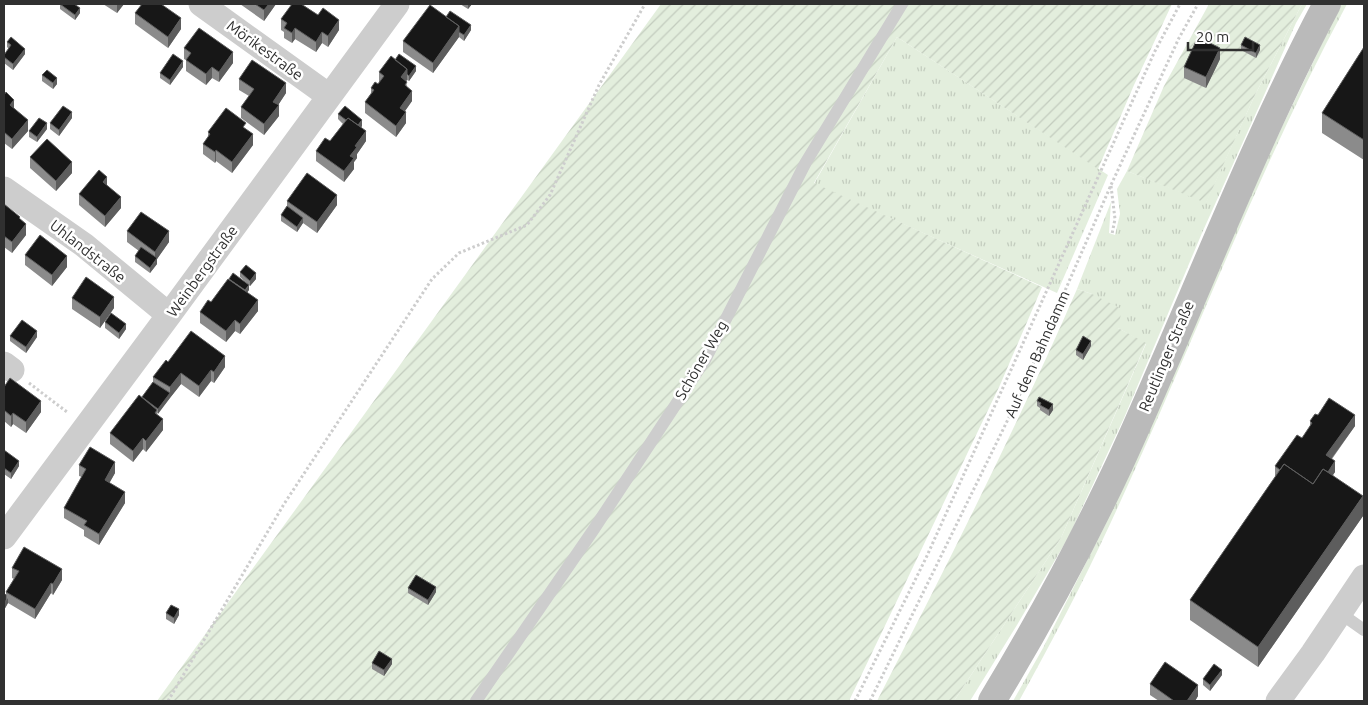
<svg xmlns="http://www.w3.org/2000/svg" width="1368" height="705" font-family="Ubuntu,sans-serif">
<defs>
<pattern id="grass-tufts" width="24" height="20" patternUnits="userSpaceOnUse" patternTransform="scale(1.25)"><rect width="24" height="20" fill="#e3eedd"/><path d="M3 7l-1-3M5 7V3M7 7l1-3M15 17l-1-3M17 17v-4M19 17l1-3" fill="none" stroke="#c3ccbe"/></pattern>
<pattern id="garden-furrows" width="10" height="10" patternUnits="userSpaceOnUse" patternTransform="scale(1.25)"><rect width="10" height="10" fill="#e3eedd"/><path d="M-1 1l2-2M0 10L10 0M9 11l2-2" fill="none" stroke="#c3ccbe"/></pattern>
</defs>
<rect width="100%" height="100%" fill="#fff"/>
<path fill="url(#grass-tufts)" d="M1302 4H1307L1296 23 1261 102 1202 233 1124 418 1068 538 1017 625 970 701H954L1061 538 1146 344 1118 328 1092 294 1077 289 1111 202 1109 233 1115 235 1120 214 1117 189 1127 171 1206 202 1255 95Z
M1341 4H1347C1257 171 1191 350 1111 522 1083 583 1051 643 1019 701H1013L1043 648 1105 525 1256 181Z
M897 37 1108 175 1057 293 814 184Z"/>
<path fill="url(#garden-furrows)" d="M661 4H1172L1134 85 1098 169 897 37 814 183 1042 287 1000 385 849 701H157Z
M1209 4H1302L1255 95 1206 203 1127 171 1164 86Z
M1077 289 1092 294 1122 309 1118 328 1146 343 1061 538 954 701H877C947 565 1016 429 1077 289Z"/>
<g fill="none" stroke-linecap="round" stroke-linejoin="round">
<path stroke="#cdcdcd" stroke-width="3" stroke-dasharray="2.5 2.5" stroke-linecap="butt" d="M1111 186 1115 219 1112 234
M29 383 67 412
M168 701 284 504 432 279 459 253 527 225 550 195 599 85 645 4
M855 701 926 558 1155 51 1180 4
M870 701 1017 401 1111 185 1179 38 1198 4"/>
<path stroke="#cdcdcd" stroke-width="12" d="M1340 613 1364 630
M476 701 594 529 705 360 806 162 902 4"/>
<path stroke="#cdcdcd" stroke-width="25" d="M201 4 329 96
M4 189 84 245 169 315
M4 364 12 370
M4 537 169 315 397 4
M1278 701 1313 653 1364 577"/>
<path stroke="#bababa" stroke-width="28" d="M992 701C1038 625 1081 546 1119 465 1190 311 1248 153 1327 4"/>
</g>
<path fill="#8b8b8b" d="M60 4 77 5 80 13 75 20 60 9Z
M103 4H124L117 13Z
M240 4H276L264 21Z
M302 4 339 30 328 47 322 43 316 52 295 39 292 43 284 38V32L281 30V19Z
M460 4H472L468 9Z
M135 13 181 29 168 48 135 24Z
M446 17 471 30 464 41 459 37 433 73 403 52V41Z
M7 42 25 54 13 70 4 63V55L9 49 7 47Z
M1241 45 1260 50 1256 58 1241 50Z
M1364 47V160L1322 133V113Z
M184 48 233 63 219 82 212 78 206 85 186 71V60L184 59Z
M1220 59 1206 88 1184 78V67Z
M395 60 416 71 409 81 407 80 406 81 407 87 412 101 405 111 406 123 396 137 365 113V102L371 93V88L378 84 379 82V72Z
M183 67 170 85 160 78V73Z
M42 75 57 84 53 89 42 81Z
M239 79 286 93 278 105 279 116 264 135 241 118V107L249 96 239 90Z
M4 95 14 108 28 131 12 149 4 143Z
M338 114 362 126 361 128 366 141 357 154V158L354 162V169L344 182 316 161V151L330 141 343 124 338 119Z
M72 118 59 136 50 129V123Z
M47 129 37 142 29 137V131Z
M246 129 253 145 232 173 216 161 215 163 203 154V144L208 137V132Z
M30 157 72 173 56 191 30 168Z
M79 194 121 208 105 227 79 205Z
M287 201 337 205 317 233 303 223 297 232 281 221V215L287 207Z
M4 204 20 219 26 235 12 253 4 247Z
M127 231 169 242 157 259V264L150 273 135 262V256L139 251 127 242Z
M25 255 67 267 52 286 25 265Z
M240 272 256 279 250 286 240 277Z
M249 290 247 292 258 311 240 334 235 331 226 342 200 323V312L211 302Z
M72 298 114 308 100 328 72 309Z
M105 322 126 329 119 339 105 328Z
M10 336 37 337 26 353 10 341Z
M1091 346 1083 360 1076 355V350Z
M168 362 225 367 214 383 211 381 199 397 181 384 157 414 163 430 146 452 143 449 133 462 110 444V433L142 398V397L153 382V377Z
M4 387 41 412 26 433 13 424 11 427 4 421Z
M1037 401 1053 410 1049 416 1040 410V408L1037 406Z
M1318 415 1355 426 1332 459 1335 472 1333 475 1363 516 1258 667 1190 620V600L1275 477V466L1302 438 1310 427V421Z
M4 450 19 466 11 479 4 474Z
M79 465 115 473 109 483 125 503 99 545 84 536V530L64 518V508L82 477 79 476Z
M12 568 62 580 53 595 51 593 35 619 8 603 4 610V593L6 595V592L14 579 12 578Z
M408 588 436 592 428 605 408 593Z
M166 613 179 615 174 624 166 619Z
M372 663 392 664 384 676 372 669Z
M1222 675 1210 691 1203 685V679Z
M1150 684 1198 696 1195 701H1159L1150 695Z"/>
<path fill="#5d5d5d" d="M117 4H124L117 13Z
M269 4H276L264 21V10Z
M468 4H472L468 9Z
M80 8V13L75 20V15Z
M181 18V29L168 48V37Z
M339 20V30L328 47V36Z
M471 25V30L464 41V35Z
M459 26V37L433 73V63Z
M295 28V39L292 43V33Z
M322 32V43L316 52V42Z
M1260 45V50L1256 58V53Z
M1220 48V59L1206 88V77Z
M25 49V54L13 70V64Z
M233 52V63L219 82V72Z
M183 61V67L170 85V80Z
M416 66V71L409 81V76Z
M212 67V78L206 85V74Z
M407 69V80L401 88V77Z
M57 78V84L53 89V83Z
M286 83V93L273 113V102Z
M412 91V101L400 118V108Z
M14 100V110L10 105Z
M279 105V116L264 135V124Z
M72 112V118L59 136V130Z
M406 112V123L396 137V126Z
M28 120V131L12 149V139Z
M362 120V126L355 134V129Z
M47 123V129L37 142V137Z
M366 131V141L357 154V158L354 162V169L344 182V171L355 146Z
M253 134V145L232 173V162Z
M216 150V161L215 163V152Z
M72 162V173L56 191V181Z
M107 177V188L103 182Z
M337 195V205L317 233V222Z
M121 197V208L105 227V216Z
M303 218V223L297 232V227Z
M26 224V235L12 253V242Z
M169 231V242L157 259V264L150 273V268L155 262V252Z
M67 256V267L52 286V275Z
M256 273V279L250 286V281Z
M249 285V290L242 300V295Z
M114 297V308L100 328V317Z
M258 300V311L240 334V324Z
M235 320V331L226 342V331Z
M126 324V329L119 339V333Z
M37 331V337L26 353V347Z
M1091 341V346L1083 360V354Z
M225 356V367L214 383V372Z
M211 370V381L199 397V386Z
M181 373V384L170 398V387Z
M170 393V398L158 414V409Z
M41 401V412L26 433V422Z
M1053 404V410L1049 416V410Z
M13 413V424L11 427V416Z
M1355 415V426L1326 466V455Z
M163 419V430L146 452V441Z
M143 438V449L133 462V451Z
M19 461V466L11 479V473Z
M1335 461V472L1313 503V493Z
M115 462V473L105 491V480Z
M125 492V503L99 545V534Z
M1363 496V516L1258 667V647Z
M62 569V580L53 595V584Z
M51 583V593L35 619V609Z
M436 587V592L428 605V600Z
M8 598V603L4 610V604Z
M179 609V615L174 624V618Z
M392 659V664L384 676V670Z
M1222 670V675L1210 691V685Z
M1198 685V696L1195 701H1187Z"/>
<path fill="#171717" stroke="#5d5d5d" d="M60 4H74L80 8 75 15Z
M142 4H161L181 18 168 37 135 13Z
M255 4H269L264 10Z
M292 4H301L318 15 323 8 339 20 328 36 322 32 316 42 295 28 292 33 284 28 287 23 281 19Z
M430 5 459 26 433 63 403 41Z
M450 11 471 25 464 35 459 32V26L446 17Z
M199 28 233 52 219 72 212 67 206 74 186 60 191 53 184 48Z
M11 37 25 49 13 64 4 57V55L11 45 7 42Z
M1198 37 1220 48 1206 77 1184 67Z
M1245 37 1260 45 1256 53 1241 45Z
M1364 47V140L1322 113Z
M173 54 183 61 170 80 160 73Z
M399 54 416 66 409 76 407 74V69L395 60Z
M391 56 407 69 401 77 407 82 405 85 412 91 400 108 406 112 396 126 365 102 374 90 371 88 375 82 378 84 384 76 379 72Z
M252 60 286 83 273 102 279 105 264 124 241 107 254 89 239 79Z
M47 70 57 78 53 83 42 75Z
M6 92 14 100 10 105 28 120 12 139 4 132V95Z
M63 106 72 112 59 130 50 123Z
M345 106 362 120 358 125 348 118 346 120 338 114Z
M226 108 246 123 243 127 253 134 232 162 216 150 215 152 203 144 210 134 208 132Z
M39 118 47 123 37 137 29 131Z
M348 118 366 131 355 146 357 147 350 156 354 158 344 171 316 151 325 138 330 141Z
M47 139 72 162 56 181 30 157Z
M99 170 107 177 103 182 121 197 105 216 79 194Z
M307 173 337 195 317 222 287 201Z
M4 204 20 217 19 218 26 224 12 242 4 236Z
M287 206 303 218 297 227 281 215Z
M141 212 169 231 155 252 127 231Z
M40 235 67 256 52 275 25 255Z
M141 247 157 258 150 268 135 256Z
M246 265 256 273 250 281 240 272Z
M233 273 249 285 245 290 229 279Z
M86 277 114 297 100 317 72 298Z
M228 279 258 300 240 324 235 320 226 331 200 312 208 300 211 302Z
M111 313 126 324 119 333 105 322Z
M22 320 37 331 26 347 10 336Z
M191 331 225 356 214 372 211 370 199 386 181 373 170 387 153 377 166 360 168 362Z
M1083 336 1091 341 1083 354 1076 350Z
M10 378 41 401 26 422 13 413 11 416 4 410V387Z
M153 382 170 393 158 409 142 397Z
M139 395 157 410 155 413 163 419 146 441 143 438 133 451 110 433Z
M1039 397 1053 404 1049 410 1040 405 1041 403 1037 401Z
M1329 398 1355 415 1326 455 1335 461 1328 472 1323 469 1313 484 1284 464 1280 470 1275 466 1297 435 1302 438 1312 423 1310 421 1315 414 1318 415Z
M90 447 115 462 105 480 125 492 99 534 84 525 87 521 64 508 86 469 79 465Z
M4 450 19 461 11 473 4 468Z
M1284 464 1313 484 1323 469 1363 496 1258 647 1190 600Z
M24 547 62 569 53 584 51 583 35 609 6 592 19 571 12 568Z
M416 575 436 587 428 600 408 588Z
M4 593 6 595V600L4 604Z
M171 605 179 609 174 618 166 613Z
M379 651 392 659 384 670 372 663Z
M1165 662 1198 685 1187 701H1174L1150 684Z
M1214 664 1222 670 1210 685 1203 679Z"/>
<g text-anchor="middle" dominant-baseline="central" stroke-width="5" stroke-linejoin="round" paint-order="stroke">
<g font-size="15" fill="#303030" stroke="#fff">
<text transform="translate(265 50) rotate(36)">Mörikestraße</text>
<text transform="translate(88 251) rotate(38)">Uhlandstraße</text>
<text transform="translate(202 271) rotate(-54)">Weinbergstraße</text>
<text transform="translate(1037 354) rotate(-66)">Auf dem Bahndamm</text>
<text transform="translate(1166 356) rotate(-67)">Reutlinger Straße</text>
<text transform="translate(701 360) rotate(-60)">Schöner Weg</text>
</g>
</g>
<rect width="1368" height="705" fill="none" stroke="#303030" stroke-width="10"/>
<path d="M1188 42v8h65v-8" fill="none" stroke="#303030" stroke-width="2.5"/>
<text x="1196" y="42" font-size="15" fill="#303030" stroke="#ffffff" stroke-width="4" paint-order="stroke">20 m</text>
</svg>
